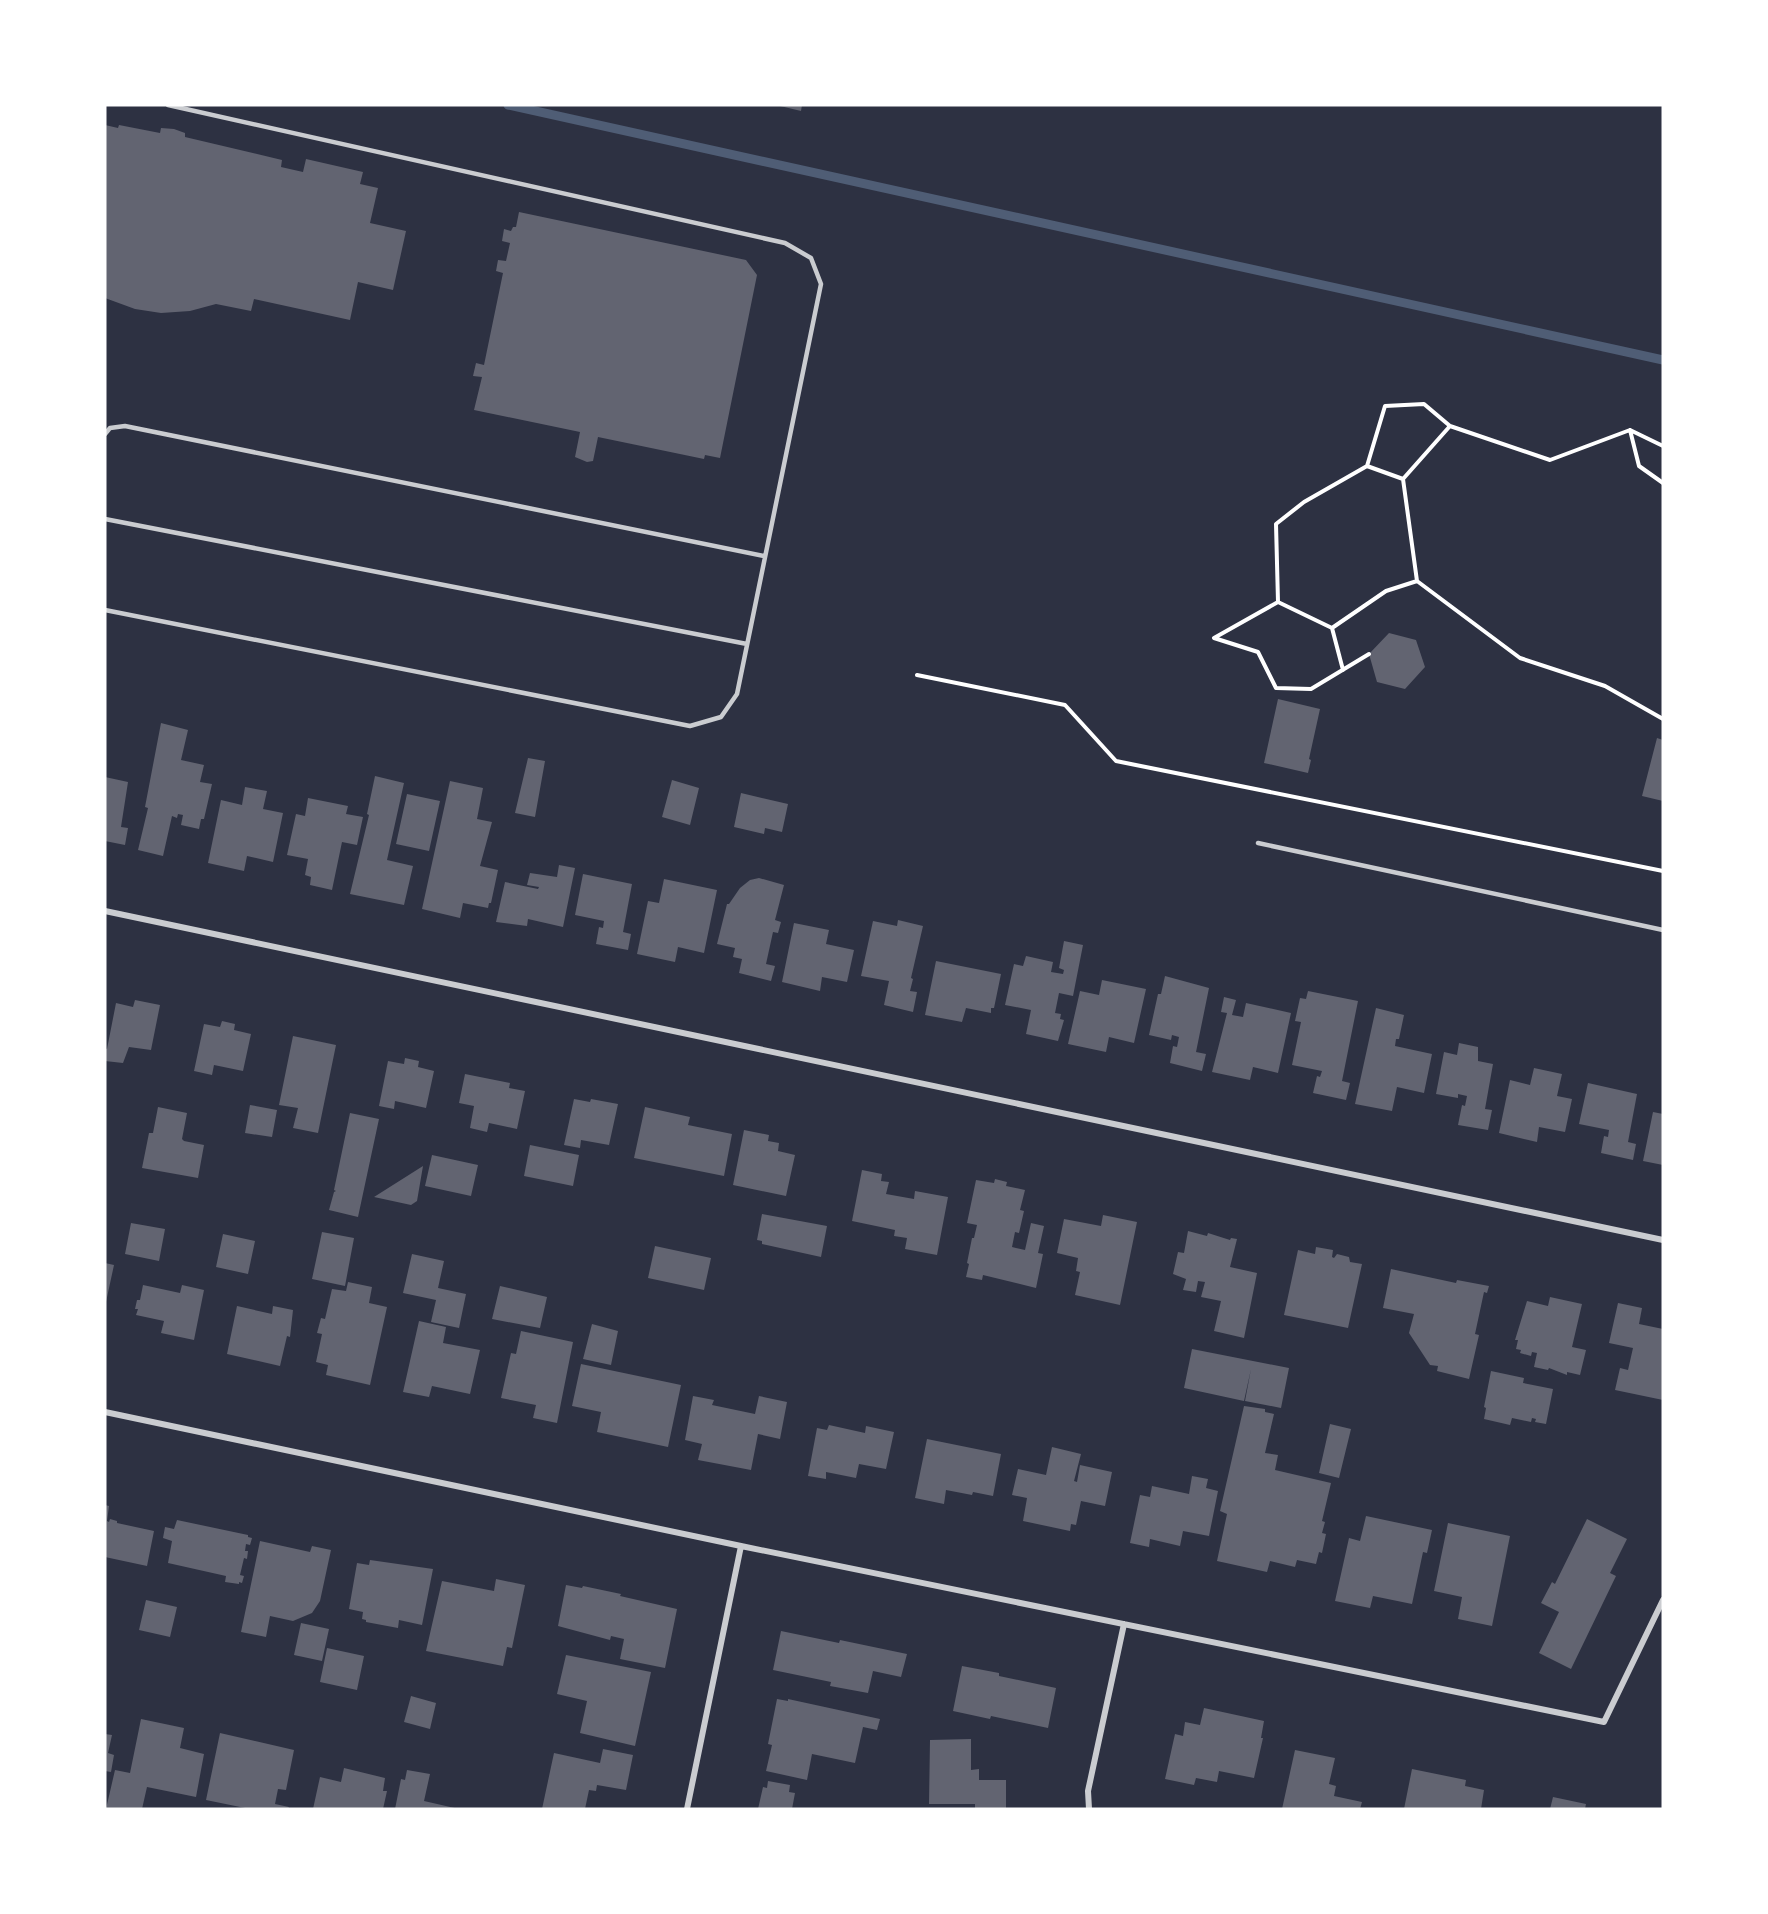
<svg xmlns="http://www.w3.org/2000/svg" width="1768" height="1914" font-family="'Alegreya Sans',sans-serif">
<rect width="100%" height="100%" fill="#2d3142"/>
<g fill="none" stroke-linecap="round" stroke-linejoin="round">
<path stroke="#4f5d75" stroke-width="9" d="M508 105 1663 360"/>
</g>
<path fill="#626471" d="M776 105H802L801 111Z
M105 125 118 128 119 125 160 133 161 128 174 129 185 133V137L282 160 281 167 303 172 306 159 363 172 360 184 378 188 370 223 406 231 393 290 358 282 350 320 254 299 251 311 216 304 190 311 161 313 135 309 105 298Z
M519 212 746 260 757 275 720 458 705 455 704 459 598 437 593 461 587 462 575 457 580 432 474 410 482 377 473 376 476 363 484 365 503 273 496 271 498 260 506 261 510 243 502 241 504 229 511 231 513 227H516Z
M1389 633 1416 640 1425 667 1405 689 1377 682 1369 654Z
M1278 699 1320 709 1309 759 1311 760 1308 773 1264 763Z
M161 723 188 730 181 760 204 765 200 782 212 784 204 819H201L199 829 181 825 183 815 178 814 177 818 172 816 163 856 138 850 148 808 145 807Z
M1657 738 1663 740V801L1642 796Z
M528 758 545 761 535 817 515 813Z
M375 776 404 783 387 860 413 866 404 905 350 894 369 815 367 814Z
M105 777 128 782 121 827 128 828 125 845 105 841Z
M672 780 699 788 690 825 662 817Z
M450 781 483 788 477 819 492 822 480 866 498 870 491 903H489L488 908 463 903 460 918 422 909Z
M245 787 267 791 263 809 283 813 273 862 247 856 244 871 208 863 221 800 242 805Z
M741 793 788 804 782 832 765 828 764 834 734 827Z
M407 794 440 801 429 851 396 844Z
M308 798 348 806 346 814 363 817 357 845 342 842 332 890 310 885 311 877 305 875 308 859 287 855 296 814 305 816Z
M559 865 575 868 563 927 528 919 527 926 496 922 505 882 538 889 539 887 527 885 530 873 557 877Z
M583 874 632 884 623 932 631 934 628 950 596 944 599 927 603 928 604 921 575 915Z
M759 878 784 885 775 920 781 922 778 933 773 932 766 964 775 966 771 981 739 973 742 959 733 957 735 948 717 944 727 904H729L740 888 750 880Z
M664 879 717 890 704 953 678 947 675 962 637 954 648 901 659 903Z
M898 920 923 926 911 978 913 979 910 991 917 992 913 1012 884 1005 889 981 861 976 873 921 897 926Z
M794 923 829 930 826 944 854 950 847 982 822 977 820 991 782 982Z
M1064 941 1083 945 1073 996 1059 993 1055 1013 1061 1014 1060 1019 1064 1020 1058 1041 1026 1034 1031 1010 1005 1005 1014 964 1023 966 1026 956 1053 962 1051 972 1063 974 1064 970 1059 968Z
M936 961 1001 974 994 1008H991V1013L966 1008 962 1022 925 1015Z
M1165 976 1209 988 1196 1052 1206 1054 1202 1071 1170 1063 1173 1046 1177 1047 1179 1037 1172 1035 1171 1040 1149 1035 1158 994H1161Z
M1102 980 1146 989 1134 1043 1109 1037 1106 1052 1068 1044 1080 991 1099 995Z
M1308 991 1358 1001 1342 1081 1350 1083 1346 1100 1313 1093 1317 1076 1320 1077 1322 1071 1292 1065 1301 1022 1295 1021 1300 998 1306 999Z
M1224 997 1236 1000 1232 1015 1243 1017 1246 1003 1291 1013 1278 1073 1253 1067 1250 1080 1212 1072 1227 1013 1221 1012Z
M135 1000 160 1005 151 1050 129 1047 123 1063 105 1061V1048L107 1049 116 1003 133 1007Z
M1376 1008 1404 1015 1399 1039H1396L1395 1046 1432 1054 1424 1093 1397 1087 1392 1111 1355 1104Z
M222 1021 235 1024 234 1030 251 1034 243 1071 214 1065 212 1075 194 1071 204 1024 220 1027Z
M293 1036 336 1045 318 1133 293 1128 298 1108 279 1105Z
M1459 1043 1478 1047V1061L1493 1064 1485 1109 1492 1110 1488 1130 1458 1125 1462 1105 1465 1106 1467 1096 1458 1094V1098L1436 1094 1444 1052 1457 1055Z
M405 1058 419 1061 418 1067 434 1071 426 1108 395 1101 394 1109 379 1106 388 1061 404 1064Z
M1534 1068 1562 1074 1557 1096 1572 1099 1565 1132 1539 1127 1537 1142 1499 1133 1510 1080 1530 1085Z
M465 1074 510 1083 509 1088 525 1091 517 1129 489 1123 487 1132 470 1128 474 1106 459 1103Z
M1588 1083 1637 1094 1628 1142 1636 1144 1633 1160 1601 1153 1604 1136 1608 1137 1609 1130 1579 1124Z
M574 1099 590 1102 591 1099 618 1104 609 1145 581 1140 580 1148 564 1145Z
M250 1105 277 1110 272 1137 245 1133Z
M158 1107 187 1113 182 1139 184 1141 204 1145 198 1178 142 1168 149 1133H153Z
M645 1107 690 1117 688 1125 732 1134 724 1176 634 1158Z
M1653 1112 1663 1114V1165L1643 1161Z
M350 1113 379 1119 358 1217 329 1210 334 1192 336 1191 334 1190Z
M744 1130 769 1135 768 1141 779 1143 778 1151 795 1155 786 1196 733 1185Z
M530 1145 579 1155 573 1186 524 1176Z
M432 1155 478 1165 471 1196 425 1186Z
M423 1166 417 1201 411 1205 374 1197Z
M862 1170 882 1174 881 1181 889 1182 886 1194 914 1199 915 1191 948 1197 937 1255 905 1249 907 1238 894 1236 895 1230 852 1221Z
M995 1179 1007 1182 1006 1186 1025 1190 1020 1210 1024 1211 1019 1233 1015 1232 1012 1247 1025 1250 1031 1223 1044 1226 1038 1253 1043 1254 1036 1288 983 1275 982 1280 966 1277 969 1264 967 1263 972 1238H974L977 1225 967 1223 976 1180 994 1183Z
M762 1214 827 1226 821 1257 762 1244V1241L757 1240Z
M1103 1215 1137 1222 1120 1305 1075 1295 1080 1272 1076 1271 1078 1258 1057 1253 1064 1219 1101 1226Z
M131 1223 165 1229 159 1261 125 1254Z
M1188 1231 1207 1236 1208 1233 1230 1240 1231 1238 1237 1239 1230 1267 1257 1273 1244 1338 1214 1331 1221 1301 1201 1297 1205 1282 1198 1281 1196 1292 1183 1290 1186 1279 1173 1274 1178 1252 1184 1253Z
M322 1232 354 1238 345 1286 312 1279Z
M223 1234 255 1241 248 1274 216 1267Z
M655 1246 711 1258 704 1290 648 1278Z
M1316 1247 1333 1250 1332 1257 1334 1258 1337 1254 1349 1257 1350 1262 1362 1264 1348 1328 1284 1315 1298 1250 1315 1254Z
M412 1254 444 1261 438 1288 466 1294 459 1328 431 1322 436 1300 403 1293Z
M105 1263 114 1265 106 1302H105Z
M1391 1269 1456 1283 1457 1280 1489 1286 1487 1293 1484 1292 1475 1334 1479 1335 1469 1379 1437 1371 1438 1366 1430 1365 1409 1333 1414 1314 1383 1308Z
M348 1282 372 1287 369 1303 387 1307 370 1385 326 1375 328 1365 316 1362 322 1334 317 1333 321 1318 325 1319 332 1289 346 1291Z
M143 1285 180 1293 182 1285 204 1290 194 1340 161 1333 164 1321 136 1315 138 1309H135L137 1300H140Z
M500 1286 547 1297 540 1328 492 1319Z
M1550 1297 1582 1304 1572 1347 1586 1350 1580 1375 1567 1372V1375L1549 1368 1548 1370 1534 1367 1537 1353 1532 1352 1531 1356 1520 1353 1521 1350 1516 1349 1518 1340H1515L1527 1301 1548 1306Z
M1618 1303 1642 1308 1639 1324 1663 1329V1400L1615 1390 1620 1368 1628 1370 1633 1348 1609 1343Z
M237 1306 272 1314 273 1306 293 1310 290 1337 287 1336 280 1366 227 1354Z
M419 1321 446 1327 443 1343 480 1350 470 1394 432 1386 429 1397 403 1392Z
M592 1324 618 1331 611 1365 583 1359Z
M521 1331 573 1342 557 1423 533 1418 536 1405 501 1398 511 1353 516 1354Z
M1192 1349 1289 1368 1281 1408 1245 1401 1251 1369 1244 1401 1184 1388Z
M581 1364 681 1385 668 1447 597 1432 601 1412 572 1406Z
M1491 1371 1524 1378 1523 1383 1553 1389 1546 1424 1535 1422 1536 1419 1532 1418 1531 1422 1512 1418 1510 1425 1484 1419 1486 1408 1484 1407Z
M693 1396 714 1400 712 1405 755 1414 759 1396 787 1402 780 1439 758 1434 751 1470 698 1460 702 1444 685 1440Z
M1244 1406 1265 1409V1412L1274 1414 1265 1453 1278 1455 1275 1470 1331 1483 1322 1521 1325 1522 1322 1533 1326 1534 1322 1553 1319 1552 1316 1564 1297 1560 1295 1567 1270 1561 1267 1572 1217 1561 1227 1514 1220 1511Z
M1330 1424 1351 1429 1339 1478 1319 1473Z
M829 1425 865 1433 866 1426 894 1432 886 1469 859 1464 856 1478 826 1472V1479L808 1476 817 1428 827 1430Z
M927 1439 1001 1454 993 1496 973 1492 972 1495 946 1490 944 1504 915 1498Z
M1052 1447 1081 1454 1074 1481 1077 1482 1080 1465 1112 1472 1105 1506 1081 1501 1076 1525 1071 1524 1070 1531 1023 1521 1027 1498 1012 1495 1018 1469 1046 1475Z
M1192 1476 1208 1479 1206 1488 1218 1491 1209 1536 1183 1531 1180 1546 1150 1539 1149 1547 1130 1543 1140 1495 1150 1497 1152 1486 1189 1494Z
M105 1505 109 1506 107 1521 109 1522 110 1519 117 1521V1523L154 1531 147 1566 105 1557Z
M1366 1516 1432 1530 1427 1553 1423 1552 1412 1604 1373 1596 1370 1608 1335 1601 1349 1538 1360 1541Z
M1587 1519 1627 1539 1610 1573 1616 1576 1571 1669 1539 1653 1559 1612 1541 1603 1552 1582 1555 1584Z
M177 1520 248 1535V1537L252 1538 250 1545 246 1544 245 1551H248L247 1559 244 1558 240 1575 244 1576 242 1583 239 1582V1584L225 1582 226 1576 168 1563 172 1541 163 1538 165 1527 174 1529Z
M1448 1523 1510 1536 1492 1626 1458 1619 1462 1597 1434 1591Z
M260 1541 310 1552 312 1546 331 1550 320 1601 312 1613 293 1621 270 1616 266 1637 241 1632Z
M370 1560 433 1569 422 1625 399 1620 398 1628 366 1622V1620L362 1619 363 1612 349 1609 357 1563 369 1565Z
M496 1579 525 1585 512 1648 507 1647 503 1666 426 1651 442 1581 494 1591Z
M566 1585 582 1588 583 1586 621 1594 620 1596 677 1609 665 1668 620 1659 624 1639 611 1636 610 1640 558 1626Z
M146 1600 177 1607 170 1637 139 1630Z
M301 1623 329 1629 322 1661 294 1655Z
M781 1631 839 1643 840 1640 907 1654 901 1677 873 1671 868 1693 830 1686 831 1682 773 1670Z
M327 1648 364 1656 357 1690 320 1682Z
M566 1655 651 1672 635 1746 580 1733 587 1701 557 1694Z
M962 1666 999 1673V1676L1056 1688 1048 1728 991 1716 990 1719 953 1711Z
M411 1696 436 1703 430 1729 404 1722Z
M777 1699 788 1701V1699L880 1719 877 1730 863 1727 855 1763 812 1754 807 1780 766 1771 772 1745 768 1744Z
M1204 1708 1264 1721 1261 1738H1263L1254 1778 1219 1771 1217 1782 1196 1778 1194 1785 1165 1779 1175 1734 1183 1736 1185 1722 1200 1725Z
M141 1719 184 1728 180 1748 204 1754 196 1797 147 1787 142 1809H106L115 1770 130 1773Z
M220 1733 294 1750 286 1790 278 1789 275 1804 289 1807 288 1809H250L206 1800Z
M105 1734 112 1735 108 1753 114 1755 111 1772 105 1771Z
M971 1739V1770L979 1769V1780H1006V1809H975V1804H929L930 1740Z
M603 1749 633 1755 626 1790 597 1785 596 1791 589 1790 585 1809H542L554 1753 600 1763Z
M1295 1750 1335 1758 1329 1784 1336 1786 1334 1796 1362 1802 1360 1809H1282Z
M344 1768 385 1778 383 1791H387L383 1809H313L320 1777 341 1782Z
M1412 1769 1466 1780 1465 1786 1484 1790 1481 1809H1404Z
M407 1770 430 1774 424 1801 459 1809H395L401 1779 405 1780Z
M768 1781 790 1785 789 1792 795 1793 792 1809H758L763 1787 767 1788Z
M1553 1797 1586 1804 1585 1809H1550Z"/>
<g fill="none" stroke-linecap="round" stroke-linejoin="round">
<path stroke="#fff" stroke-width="4" d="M1450 426 1403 479 1367 466 1385 406 1424 404 1450 426 1550 460 1630 430
M1663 446 1630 430 1639 466 1663 483
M1367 466 1304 502 1276 524 1278 602 1214 638 1258 652 1276 688 1311 689 1369 654
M1417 581 1520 658 1605 686 1663 719
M1278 602 1332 628 1343 670
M1332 628 1386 591 1417 581 1403 479
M917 675 1065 705 1116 761 1663 871"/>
<path stroke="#caccd0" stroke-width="4.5" d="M105 434 110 428 125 426 764 556
M105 519 747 644
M105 610 690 726 721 717 737 694 821 284 811 258 785 243 168 105
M1258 843 1663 930"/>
<path stroke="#caccd0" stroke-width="6" d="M105 911 1663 1240
M105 1412 741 1546 1604 1722 1663 1600
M687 1809 741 1546
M1089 1809 1088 1791 1124 1624"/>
</g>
<rect width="1768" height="1914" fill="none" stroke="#ffffff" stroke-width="213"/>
</svg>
